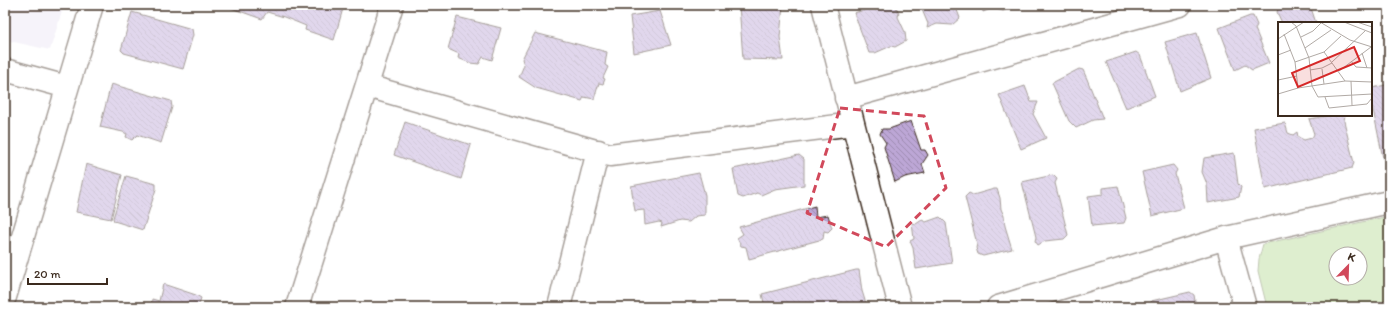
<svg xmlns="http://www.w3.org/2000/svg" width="1394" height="312" font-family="Itim,sans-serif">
<defs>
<pattern id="building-back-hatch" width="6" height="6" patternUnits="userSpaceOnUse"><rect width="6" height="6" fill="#bda7d6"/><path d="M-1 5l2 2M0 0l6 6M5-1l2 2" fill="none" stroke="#9b88ad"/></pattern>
</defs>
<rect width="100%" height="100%" fill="#fff"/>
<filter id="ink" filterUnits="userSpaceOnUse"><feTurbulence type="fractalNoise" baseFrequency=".025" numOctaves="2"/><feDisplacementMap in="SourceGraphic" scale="8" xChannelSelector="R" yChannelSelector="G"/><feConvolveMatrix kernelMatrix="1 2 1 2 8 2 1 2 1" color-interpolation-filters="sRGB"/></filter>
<g filter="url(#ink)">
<path fill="#ebe5f3" d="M5 5H64L50 50 5 40Z"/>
<path fill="#b6da95" stroke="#78825a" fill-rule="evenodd" d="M1389 216V307H1267L1258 271 1259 259 1263 244ZM1336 254H1360V278H1336Z"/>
<path fill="url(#building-back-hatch)" stroke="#3b2a1e" d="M230 5H344L334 40 305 30 306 26 284 17 267 12 262 19 231 8Z
M739 5H783L780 37 783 60 743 59Z
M881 5H895L899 13 898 17 905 32 906 41 895 47 891 46 875 53H869L854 13Z
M920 5H955L960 18 952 25 937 24 927 28 928 24Z
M982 5H1018L1003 11 993 8 983 12Z
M1292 5H1310L1316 23H1282L1277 12 1279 7H1286Z
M660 11 671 45 634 53 630 16Z
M132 12 192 29 193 35 183 69 124 53 121 50Z
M1250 16H1253L1257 25 1255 29 1269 63 1252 70 1245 65 1235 70 1219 28Z
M457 17 501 28 492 60 483 57 479 64 470 63 458 58 459 54 448 49Z
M535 33 607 52 605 65 608 67 603 78 605 79 603 84 599 83 594 99 584 97 582 101 536 88 519 77 524 65 522 59Z
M1197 33 1211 78 1180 91 1165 42Z
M1136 52 1140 55 1155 96 1126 108 1106 62Z
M1079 69 1083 70 1087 79 1103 119 1093 120 1076 128 1069 121 1052 83Z
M111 84 171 101 172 107 161 143 137 135 132 140 126 137 127 134 123 132 100 127Z
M1389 84V162L1384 163 1371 100V90L1373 88Z
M1025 86 1031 102H1038L1033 114 1046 138 1021 149 999 95Z
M1333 115H1345L1344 121 1354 163 1352 168 1265 189 1254 128 1285 123 1288 133 1293 135 1297 132 1298 137 1304 140 1312 138 1314 134 1309 119Z
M911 121 921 150H925L928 155 922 164 925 173 905 177 895 182 884 147 886 143 880 134 882 129H889Z
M405 122 471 145 461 179 394 155Z
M1234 153 1238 184 1241 187 1239 197 1208 203 1207 184 1202 172 1204 158Z
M799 155 804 159V185L775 189 761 195 757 193 743 198 738 196 733 169Z
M86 164 122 175 111 219 76 212Z
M1173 165 1177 170 1175 174 1184 208 1152 216 1142 172Z
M699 173 705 195V215L696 216 689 222 680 221 661 227 662 223 659 222 645 225 644 210 635 211 631 186Z
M1053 175 1057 179 1055 183 1068 235 1064 239 1045 241 1038 245 1035 241 1036 237 1022 182Z
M126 176 156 184V189L143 230 114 221 113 218Z
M1118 186 1126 218 1124 223 1092 226 1088 196 1103 194V188Z
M994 189H997L1000 198 1001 209 1004 216 1005 226 1012 249 983 256 978 254 976 248 977 244 965 197 969 193 973 195Z
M815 206 816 217 828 215 832 228 828 232 824 231 823 239 749 259 746 247 741 246 737 238 743 234 739 227Z
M940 217 946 223 952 263 916 269 913 248 910 241 914 239 912 223 916 224 922 220 926 222Z
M856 270H859L862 291 867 307H765L762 294Z
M163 284 196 295 201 298 198 307H151L152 299 159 301Z
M1190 292 1194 295 1196 307H1153L1151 301Z
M608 303 624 307H604Z"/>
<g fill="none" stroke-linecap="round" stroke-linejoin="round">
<defs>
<path id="minor" d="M823 5 900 307
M5 70 67 87
M367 86 610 155 853 124
M846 98 1180 5
M1226 238 1245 307
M5 297 92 5
M297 307 392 5
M559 307 598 151
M998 307 1226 238 1389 202"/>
</defs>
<use href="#minor" stroke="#3b2a1e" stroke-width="25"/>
<use href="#minor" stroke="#fff" stroke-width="22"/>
</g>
</g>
<path d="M0 0H1394V312H0ZM840 108 924 116 946 188 886 247 807 213Z" fill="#fff" fill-opacity=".55" fill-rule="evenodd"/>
<path fill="none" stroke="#d1495b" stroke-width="3" stroke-dasharray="8 5" stroke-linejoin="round" d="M840 108 924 116 946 188 886 247 807 213Z"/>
<g transform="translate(1278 22)">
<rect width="94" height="94" fill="#fff"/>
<path fill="none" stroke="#b1aaa5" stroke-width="1" d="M13 0 18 4 31 36 34 64 40 75 94 72M42 0 72 18 94 25M66 0 94 11M79 0 94 5M6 12 17 40 20 66M23 15 35 9 43 1M0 17 26 0M27 26 53 8M46 30 67 59M84 31 89 46M0 33 13 28M73 39 78 45 94 46M17 40 46 30 63 14M54 40 87 9M44 47 46 62M32 48 44 46 54 41M61 49 93 25M0 58 19 54M73 59 74 83M0 72 20 66 67 59 94 60M47 75 51 86 89 82 94 76"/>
<path fill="#d62828" fill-opacity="0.15" stroke="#d62828" stroke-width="2" d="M76 25 82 39 20 65 14 51Z"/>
<rect width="94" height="94" fill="none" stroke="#3b2a1e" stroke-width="2"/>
</g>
<rect width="1394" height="312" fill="none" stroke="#fff" stroke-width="20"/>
<rect x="10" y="10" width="1374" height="292" fill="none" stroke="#3b2a1e" stroke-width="1.5" filter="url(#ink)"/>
<g transform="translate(1348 266) rotate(23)"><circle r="19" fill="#ffffff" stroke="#b1aaa5"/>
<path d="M0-3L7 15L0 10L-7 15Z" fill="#d1495b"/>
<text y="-6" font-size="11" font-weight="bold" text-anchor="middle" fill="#3b2a1e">K</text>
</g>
<path d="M28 278v6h79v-6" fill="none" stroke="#3b2a1e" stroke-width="2"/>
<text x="34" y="278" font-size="12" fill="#3b2a1e" stroke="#ffffff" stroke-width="3" paint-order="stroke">20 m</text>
</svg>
